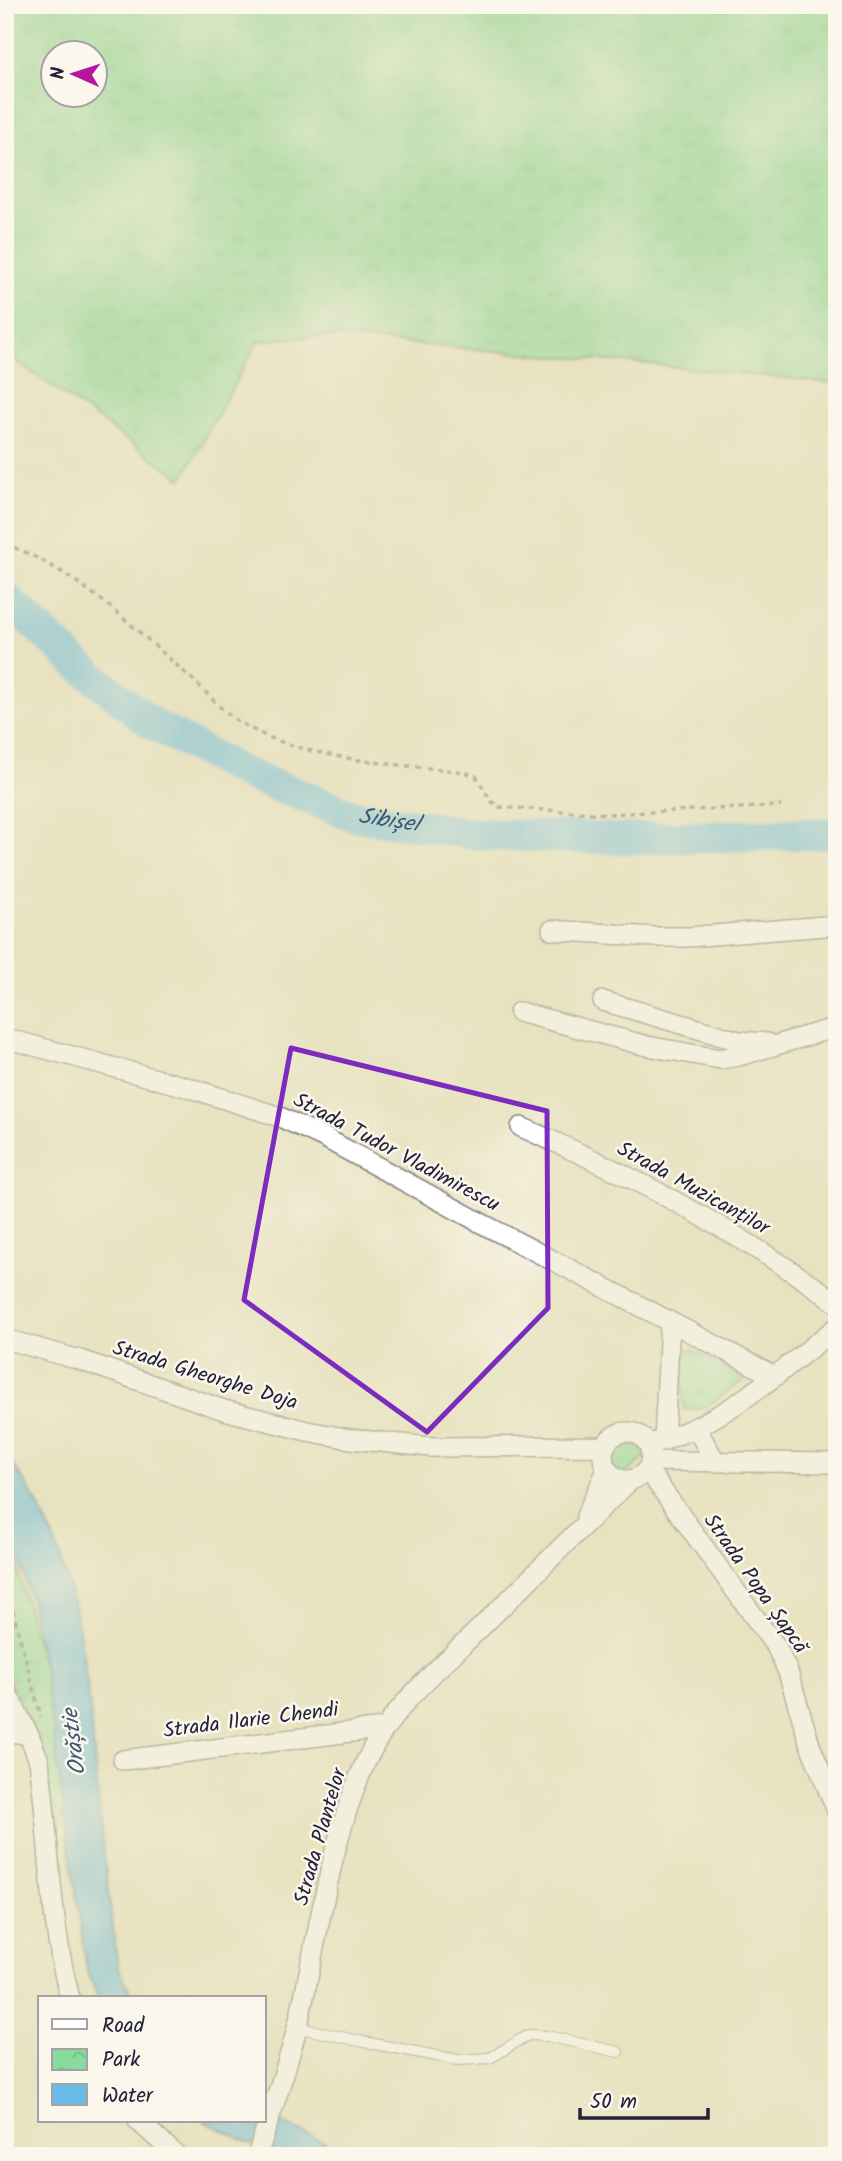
<svg xmlns="http://www.w3.org/2000/svg" width="842" height="2161" font-family="Kalam,sans-serif">
<defs>
<pattern id="grass-tufts" width="24" height="20" patternUnits="userSpaceOnUse" patternTransform="scale(1.75)"><rect width="24" height="20" fill="#87db9c"/><path d="M3 7l-1-3M5 7V3M7 7l1-3M15 17l-1-3M17 17v-4M19 17l1-3" fill="none" stroke="#74bc87"/></pattern>
<pattern id="park-crowns" width="20" height="18" patternUnits="userSpaceOnUse" patternTransform="scale(1.75)"><rect width="20" height="18" fill="#87db9c"/><path d="M2 6a3 3 0 1 1 6 0M12 15a3 3 0 1 1 6 0" fill="none" stroke="#74bc87"/></pattern>
</defs>
<rect width="100%" height="100%" fill="#fbf7ec"/>
<filter id="ink" filterUnits="userSpaceOnUse"><feTurbulence type="fractalNoise" baseFrequency=".0143" numOctaves="2"/><feDisplacementMap in="SourceGraphic" scale="14" xChannelSelector="R" yChannelSelector="G"/><feConvolveMatrix kernelMatrix="1 2 1 2 8 2 1 2 1" color-interpolation-filters="sRGB"/></filter>
<filter id="wash" filterUnits="userSpaceOnUse"><feTurbulence type="fractalNoise" baseFrequency=".00686" numOctaves="4" result="noise"/><feDisplacementMap in="SourceGraphic" scale="28" xChannelSelector="R" yChannelSelector="G"/><feGaussianBlur stdDeviation="1.57" result="paint"/><feColorMatrix in="noise" values="0 0 0 0 0 0 0 0 0 0 0 0 0 0 0 0 0 1.4 0 .05"/><feComposite in="paint" operator="in"/></filter>
<g filter="url(#wash)">
<rect width="100%" height="100%" fill="#e8e2c0"/>
<path fill="url(#grass-tufts)" stroke="#547e6c" stroke-width="2" fill-rule="evenodd" d="M5 5H837V384L657 365 321 336 258 341 182 479 5 353ZM52 52H94V94H52Z
M686 1350H693L745 1379 705 1408 684 1410C683 1395 678 1361 686 1350Z
M629 1439C640 1442 643 1446 645 1458L624 1475C603 1463 604 1442 629 1439Z"/>
<path fill="url(#park-crowns)" stroke="#547e6c" stroke-width="2" d="M5 1536 12 1548 60 1732 67 1809 57 1830 44 1769 27 1715 5 1675Z"/>
<path fill="#68bce5" stroke="#456f90" stroke-width="2" d="M5 1455C83 1550 87 1682 98 1798 103 1855 111 1911 118 1967L134 1998H98L87 1971 45 1675 30 1597 17 1552 5 1525Z
M264 2114 353 2156H276L203 2121H264Z"/>
<g fill="none" stroke-linecap="round" stroke-linejoin="round">
<path stroke="#68bce5" stroke-width="32" id="s1" d="M5 597 76 663 151 723 245 774 355 816 474 834 621 839 837 833"/>
</g>
</g>
<g filter="url(#ink)">
<g fill="none" stroke-linecap="round" stroke-linejoin="round">
<defs>
<path id="service" d="M297 2027 364 2042 458 2060 490 2058 528 2035 547 2036 618 2052"/>
<path id="minor" d="M552 930 653 937H688L837 925
M603 1001 739 1041 767 1043
M519 1012 647 1046 720 1059 739 1056 837 1027
M5 1038 190 1088 280 1117 323 1137 481 1223 774 1376
M521 1127C632 1175 739 1231 837 1303
M5 1339 80 1360 224 1410 307 1431 350 1439 431 1447 604 1446
M696 1428 716 1462
M603 1456a24 24 0 1 1 48 0a24 24 0 1 1-48 0Z
M664 1441 670 1323
M648 1444C721 1427 779 1372 837 1327
M651 1461 837 1463
M647 1469 777 1648 788 1672 810 1745 837 1811
M586 1516 607 1470
M5 1690 29 1735 39 1761C50 1840 49 1921 70 1998
M5 1731 29 1735
M123 1760 384 1728
M138 2121 177 2156
M257 2156C271 2112 287 2069 298 2024 318 1939 330 1838 367 1759 392 1707 437 1670 477 1631 529 1581 579 1528 632 1479"/>
</defs>
<use href="#service" stroke="#85827e" stroke-width="12"/>
<use href="#minor" stroke="#85827e" stroke-width="22"/>
<path stroke="#85827e" stroke-width="3.5" stroke-dasharray="5 5" stroke-linecap="butt" d="M5 544C77 570 133 627 190 677 207 692 222 712 241 723 303 761 393 763 464 772L476 776 491 801 499 807 607 814 781 806
M5 1591 12 1608 41 1717"/>
<use href="#service" stroke="#fff" stroke-width="10"/>
<use href="#minor" stroke="#fff" stroke-width="19"/>
</g>
</g>
<path d="M0 0H842V2161H0ZM291 1048 547 1111 548 1308 427 1432 244 1300Z" fill="#e8e2c0" fill-opacity=".55" fill-rule="evenodd"/>
<path fill="none" stroke="#7b2cbf" stroke-width="5" stroke-linejoin="round" d="M291 1048 547 1111 548 1308 427 1432 244 1300Z"/>
<g text-anchor="middle" dominant-baseline="central" stroke-width="5" stroke-linejoin="round" paint-order="stroke">
<g font-size="21" fill="#22223b" stroke="#fbf7ec">
<text transform="translate(396 1153) rotate(28)">Strada Tudor Vladimirescu</text>
<text transform="translate(693 1189) rotate(29)">Strada Muzicanților</text>
<text transform="translate(205 1376) rotate(17)">Strada Gheorghe Doja</text>
<text transform="translate(755 1584) rotate(55)">Strada Popa Șapcă</text>
<text transform="translate(251 1721) rotate(-7)">Strada Ilarie Chendi</text>
<text transform="translate(321 1837) rotate(-74)">Strada Plantelor</text>
</g>
<g font-size="23" font-style="italic" fill="#3a5876" stroke="#fbf7ec">
<text stroke="none"><textPath href="#s1" startOffset="452">Sibișel</textPath></text>
<text transform="translate(75 1742) rotate(-97)">Orăștie</text>
</g>
</g>
<rect width="842" height="2161" fill="none" stroke="#fbf7ec" stroke-width="28"/>
<rect x="38" y="1996" width="228" height="126" fill="#fbf7ec" stroke="#a4a2a5" stroke-width="2"/>
<rect x="52" y="2019" width="35" height="10" fill="#ffffff" stroke="#a4a2a5" stroke-width="2"/>
<text x="102" y="2032" font-size="21" fill="#22223b">Road</text>
<rect x="52" y="2049" width="35" height="21" fill="url(#park-crowns)" stroke="#a4a2a5" stroke-width="2"/>
<text x="102" y="2066" font-size="21" fill="#22223b">Park</text>
<rect x="52" y="2084" width="35" height="21" fill="#68bce5" stroke="#a4a2a5" stroke-width="2"/>
<text x="102" y="2102" font-size="21" fill="#22223b">Water</text>
<g transform="translate(74 74) rotate(273)"><circle r="33" fill="#fbf7ec" stroke="#a4a2a5" stroke-width="2"/>
<path d="M0-5L12 26L0 18L-12 26Z" fill="#b5179e"/>
<text y="-10" font-size="19" font-weight="bold" text-anchor="middle" fill="#22223b">N</text>
</g>
<path d="M580 2108v10h128v-10" fill="none" stroke="#22223b" stroke-width="3.5"/>
<text x="590" y="2108" font-size="21" fill="#22223b" stroke="#fbf7ec" stroke-width="5" paint-order="stroke">50 m</text>
</svg>
